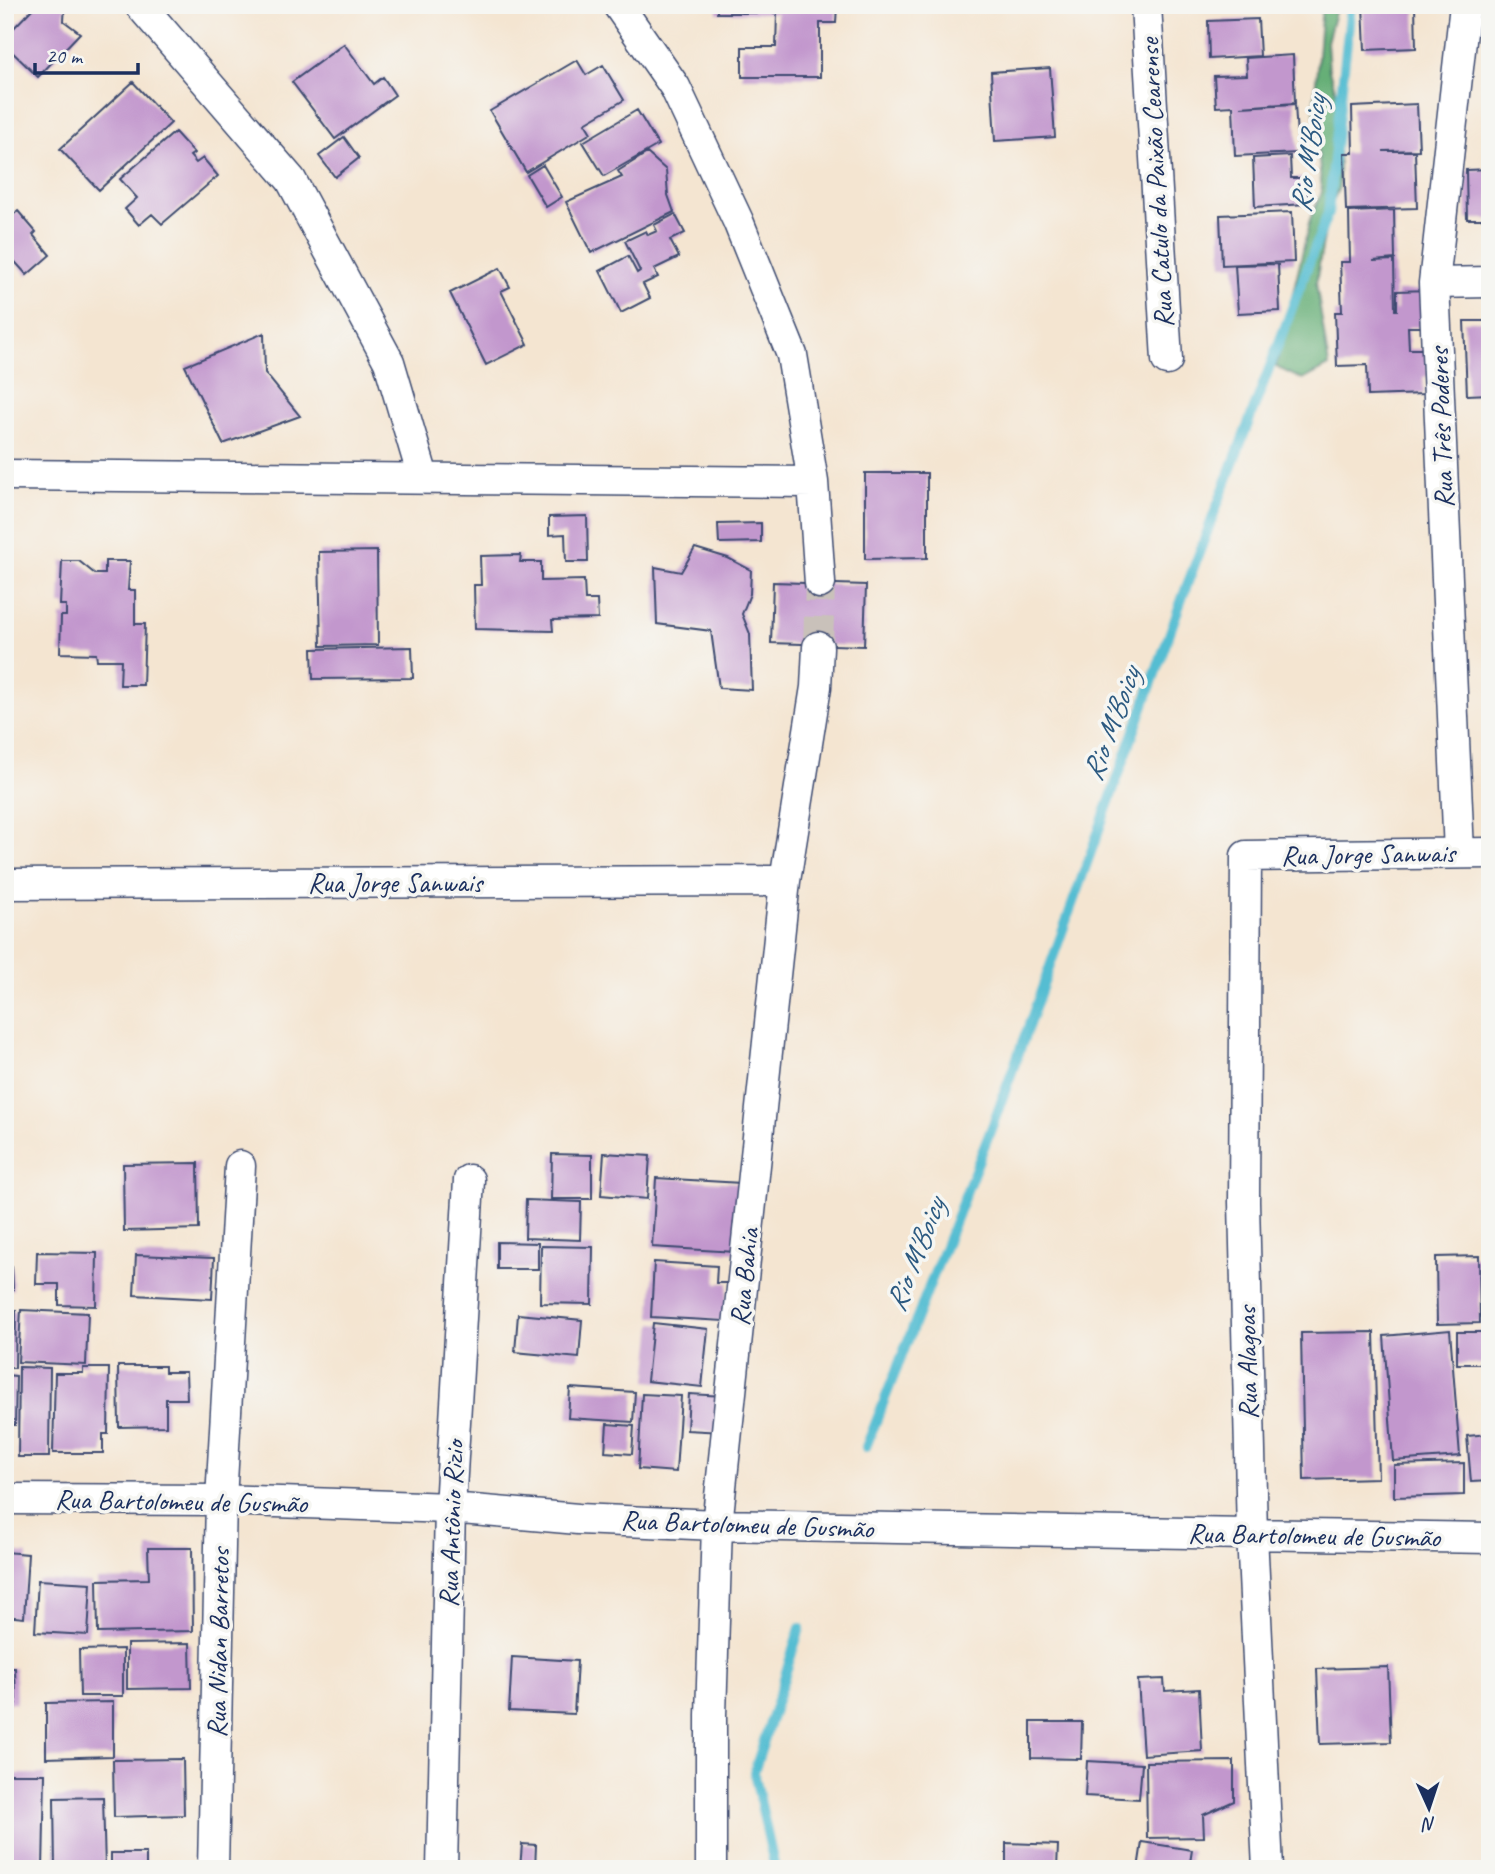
<svg xmlns="http://www.w3.org/2000/svg" width="1495" height="1874" font-family="Caveat,sans-serif">
<rect width="100%" height="100%" fill="#f6f6f2"/>
<filter id="ink" filterUnits="userSpaceOnUse"><feTurbulence type="fractalNoise" baseFrequency=".0143" numOctaves="2"/><feDisplacementMap in="SourceGraphic" scale="14" xChannelSelector="R" yChannelSelector="G"/><feConvolveMatrix kernelMatrix="1 2 1 2 8 2 1 2 1" color-interpolation-filters="sRGB"/></filter>
<filter id="wash" filterUnits="userSpaceOnUse"><feTurbulence type="fractalNoise" baseFrequency=".00686" numOctaves="4" result="noise"/><feDisplacementMap in="SourceGraphic" scale="28" xChannelSelector="R" yChannelSelector="G"/><feGaussianBlur stdDeviation="1.57" result="paint"/><feColorMatrix in="noise" values="0 0 0 0 0 0 0 0 0 0 0 0 0 0 0 0 0 1.4 0 .05"/><feComposite in="paint" operator="in"/></filter>
<g filter="url(#wash)">
<rect width="100%" height="100%" fill="#f4e5d1"/>
<path fill="#66af77" stroke="#406f6a" stroke-width="2" d="M1322 5H1337L1327 42 1329 71 1339 100V187L1328 213 1316 283 1329 366 1303 380 1276 367 1310 219 1322 192 1314 107Z"/>
<g fill="none" stroke-linecap="round" stroke-linejoin="round">
<path stroke="#55bdd2" stroke-width="10" d="M866 1447 995 1119 1187 585 1328 213 1351 5
M775 1869 754 1772 800 1628"/>
</g>
<g id="blocks">
<path fill="#c297cd" d="M36 5H65L64 21 80 33 38 77 5 45V37Z
M717 5H837L836 23H820V77H742V47H776L777 13H717Z
M1363 5H1415L1416 48 1365 50Z
M1258 19 1260 56 1209 59 1208 21Z
M344 44 374 84 383 77 395 95 335 139 292 82Z
M1293 55 1295 103 1241 107 1295 104 1298 153 1235 156 1233 106 1216 107 1214 76 1247 75 1246 58Z
M577 60 586 75 603 65 624 100 585 123 591 133 526 172 490 111Z
M1050 68 1055 137 995 141 991 72Z
M133 82 171 123 99 190 60 149Z
M1417 104 1419 150 1383 151H1415L1417 208 1346 210 1344 153H1353L1352 107Z
M637 110 658 145 604 176 583 142Z
M175 132 194 153 190 156 196 163 203 158 218 176 162 224 152 214 139 225 125 209 137 198 120 179Z
M344 137 359 158 335 177 319 156Z
M647 153 666 170 668 195 674 212 591 253 566 202 622 177 618 171Z
M1290 156 1291 178H1306L1307 204 1255 207 1253 158Z
M543 165 562 197 546 207 527 175Z
M1490 169V219H1467L1466 170Z
M1394 210 1395 259 1373 261 1394 260 1395 310H1397V291L1430 290 1431 327H1408L1409 349H1426L1428 376 1423 377 1424 394 1368 396 1367 365 1337 366 1335 312H1342L1340 262H1350L1349 212Z
M18 211 36 232 33 235 50 255 27 275 9 255 5 258V221Z
M1292 212 1294 262 1222 265 1220 215Z
M675 214 685 233 670 240 679 257 654 269 658 277 643 284 650 298 621 313 600 271 628 256 637 273 640 271 625 241 646 231 648 235 657 231 654 225Z
M1278 264 1280 311 1238 313 1235 265Z
M500 268 510 287 501 291 528 344 486 365 450 293Z
M5 285 12 293 5 299Z
M1464 321H1490V394L1467 395Z
M264 333 265 373 300 416 223 444 185 366Z
M865 473H927V558L865 559Z
M587 516 588 562H566L565 534 549 535V517Z
M761 523V542L719 543 718 524Z
M695 548 728 558 751 570 750 594 742 614 750 634 752 690 719 688 711 631 657 624 655 567 681 572Z
M377 551 378 645 321 646 319 552Z
M521 555 520 562H541V581L584 580 585 600H597L598 619 552 620 553 631 475 629 474 585H481L480 556Z
M62 561H79L95 574H105V561H130L128 590H135V624H145L143 685H120L121 660H97L96 654 60 653 61 616H66V605H60Z
M773 582 866 585 864 646 771 643Z
M412 647 413 678 313 679 312 649Z
M604 1153 650 1156 647 1199 601 1195Z
M552 1154 592 1155V1199H551Z
M5 1162H10V1179H5Z
M198 1163 199 1229 124 1231 123 1164Z
M656 1178 741 1183 736 1252 652 1247Z
M526 1200 581 1202 580 1240 525 1238Z
M497 1242 538 1243V1269H497Z
M541 1246 593 1247 592 1304 540 1303Z
M37 1252 97 1253 96 1306 59 1305V1284H36Z
M136 1255 214 1258 212 1299 134 1295Z
M1479 1256 1480 1323 1437 1324 1436 1257Z
M654 1262 717 1266 716 1283H728L725 1321 651 1317Z
M5 1266H12L13 1290H5Z
M5 1310 16 1311 15 1368H5Z
M21 1310 88 1313 86 1365 18 1362Z
M518 1314 582 1320 579 1358 515 1352Z
M653 1323 708 1329 702 1387 647 1381Z
M1450 1330 1460 1456 1393 1461 1384 1336Z
M1374 1332 1378 1478 1304 1480 1301 1333Z
M1457 1332H1490V1364H1457Z
M118 1366H165V1372H186L187 1399H166V1426L119 1427Z
M19 1367 50 1368 49 1457H18Z
M83 1368H109L108 1434H103V1453H53L55 1373H83Z
M5 1375 16 1376 15 1425H5Z
M570 1388 635 1392 633 1422 568 1418Z
M642 1394 681 1396 676 1472 638 1469Z
M689 1394 724 1396 722 1432 687 1430Z
M607 1424 634 1426 632 1454 605 1452Z
M1490 1434V1481L1471 1482 1467 1436Z
M1464 1463V1495L1394 1497V1465Z
M148 1548H192L193 1631 98 1633 97 1580 149 1579Z
M5 1552 28 1554 24 1618 5 1616Z
M38 1580 91 1583 88 1635 35 1632Z
M190 1643 191 1688 127 1689V1644Z
M123 1649V1696H80L79 1650Z
M512 1657 577 1661 574 1714 509 1711Z
M1388 1667 1391 1742 1320 1744 1317 1669Z
M5 1668H15L16 1703H5Z
M1164 1679 1165 1691 1199 1689 1202 1751 1143 1755 1138 1680Z
M113 1702V1756L46 1758V1703Z
M1031 1722H1082L1081 1759 1031 1758Z
M183 1759 184 1815 114 1817 113 1760Z
M1087 1761 1142 1764 1139 1799 1085 1796Z
M1234 1761V1801L1203 1815 1204 1837 1147 1838 1146 1762Z
M5 1774H45L43 1869H5Z
M103 1797 105 1869H55L54 1798Z
M1142 1842 1192 1850 1189 1869H1138Z
M1006 1843 1058 1845 1057 1869H1006Z
M522 1844 536 1845 535 1869H520Z
M111 1853H146V1869H111Z"/>
</g>
</g>
<g filter="url(#ink)">
<use href="#blocks" fill-opacity="0" stroke="#3c4a6f" stroke-width="2"/>
<g fill="none" stroke-linecap="round" stroke-linejoin="round">
<path stroke="#c9c1ba" stroke-width="30" stroke-dasharray="30 15" stroke-linecap="butt" d="M818 647 820 583"/>
<defs>
<path id="street" d="M140 5 291 180 389 362 423 477
M618 5 675 87 738 221 792 355 813 482 820 583
M1146 5 1167 360
M1434 283 1490 282
M5 475 813 482
M1459 853 1434 283 1465 5
M5 884 785 881
M5 1499 221 1500 450 1508 578 1519 717 1525 1490 1538
M213 1869 221 1500 240 1166
M442 1869 450 1508 469 1180
M711 1869V1715L717 1525 785 881 816 687 818 647
M1268 1869 1252 1534 1244 1202 1246 856 1490 853"/>
</defs>
<use href="#street" stroke="#3c4a6f" stroke-width="33"/>
<use href="#street" stroke="#fff" stroke-width="30"/>
</g>
</g>
<g text-anchor="middle" dominant-baseline="central" stroke-width="7" stroke-linejoin="round" paint-order="stroke">
<g font-size="28" fill="#1b2f5e" stroke="#f6f6f2">
<text transform="translate(1156 183) rotate(-93)">Rua Catulo da Paixão Cearense</text>
<text transform="translate(1441 428) rotate(-92)">Rua Três Poderes</text>
<text transform="translate(1368 854) rotate(-1)">Rua Jorge Sanwais</text>
<text x="395" y="882">Rua Jorge Sanwais</text>
<text transform="translate(744 1277) rotate(-84)">Rua Bahia</text>
<text transform="translate(1247 1363) rotate(-91)">Rua Alagoas</text>
<text transform="translate(181 1501) rotate(1)">Rua Bartolomeu de Gusmão</text>
<text transform="translate(451 1524) rotate(-88)">Rua Antônio Rizio</text>
<text transform="translate(747 1524) rotate(2)">Rua Bartolomeu de Gusmão</text>
<text transform="translate(1314 1535) rotate(1)">Rua Bartolomeu de Gusmão</text>
<text transform="translate(218 1643) rotate(-89)">Rua Nidan Barretos</text>
</g>
<g font-size="30" font-style="italic" fill="#2c5a81" stroke="#f6f6f2">
<text transform="translate(1308 154) rotate(-82)">Rio M'Boicy</text>
<text transform="translate(1111 724) rotate(-70)">Rio M'Boicy</text>
<text transform="translate(915 1255) rotate(-69)">Rio M'Boicy</text>
</g>
</g>
<rect width="1495" height="1874" fill="none" stroke="#f6f6f2" stroke-width="28"/>
<g transform="translate(1429 1808) rotate(177)" stroke="#f6f6f2" stroke-width="5" paint-order="stroke">
<path d="M0-5L12 26L0 18L-12 26Z" fill="#1b2f5e"/>
<text y="-10" font-size="19" font-weight="bold" text-anchor="middle" fill="#1b2f5e">N</text>
</g>
<path d="M35 63v10h103v-10" fill="none" stroke="#1b2f5e" stroke-width="3.5"/>
<text x="46" y="63" font-size="21" fill="#1b2f5e" stroke="#f6f6f2" stroke-width="5" paint-order="stroke">20 m</text>
</svg>
